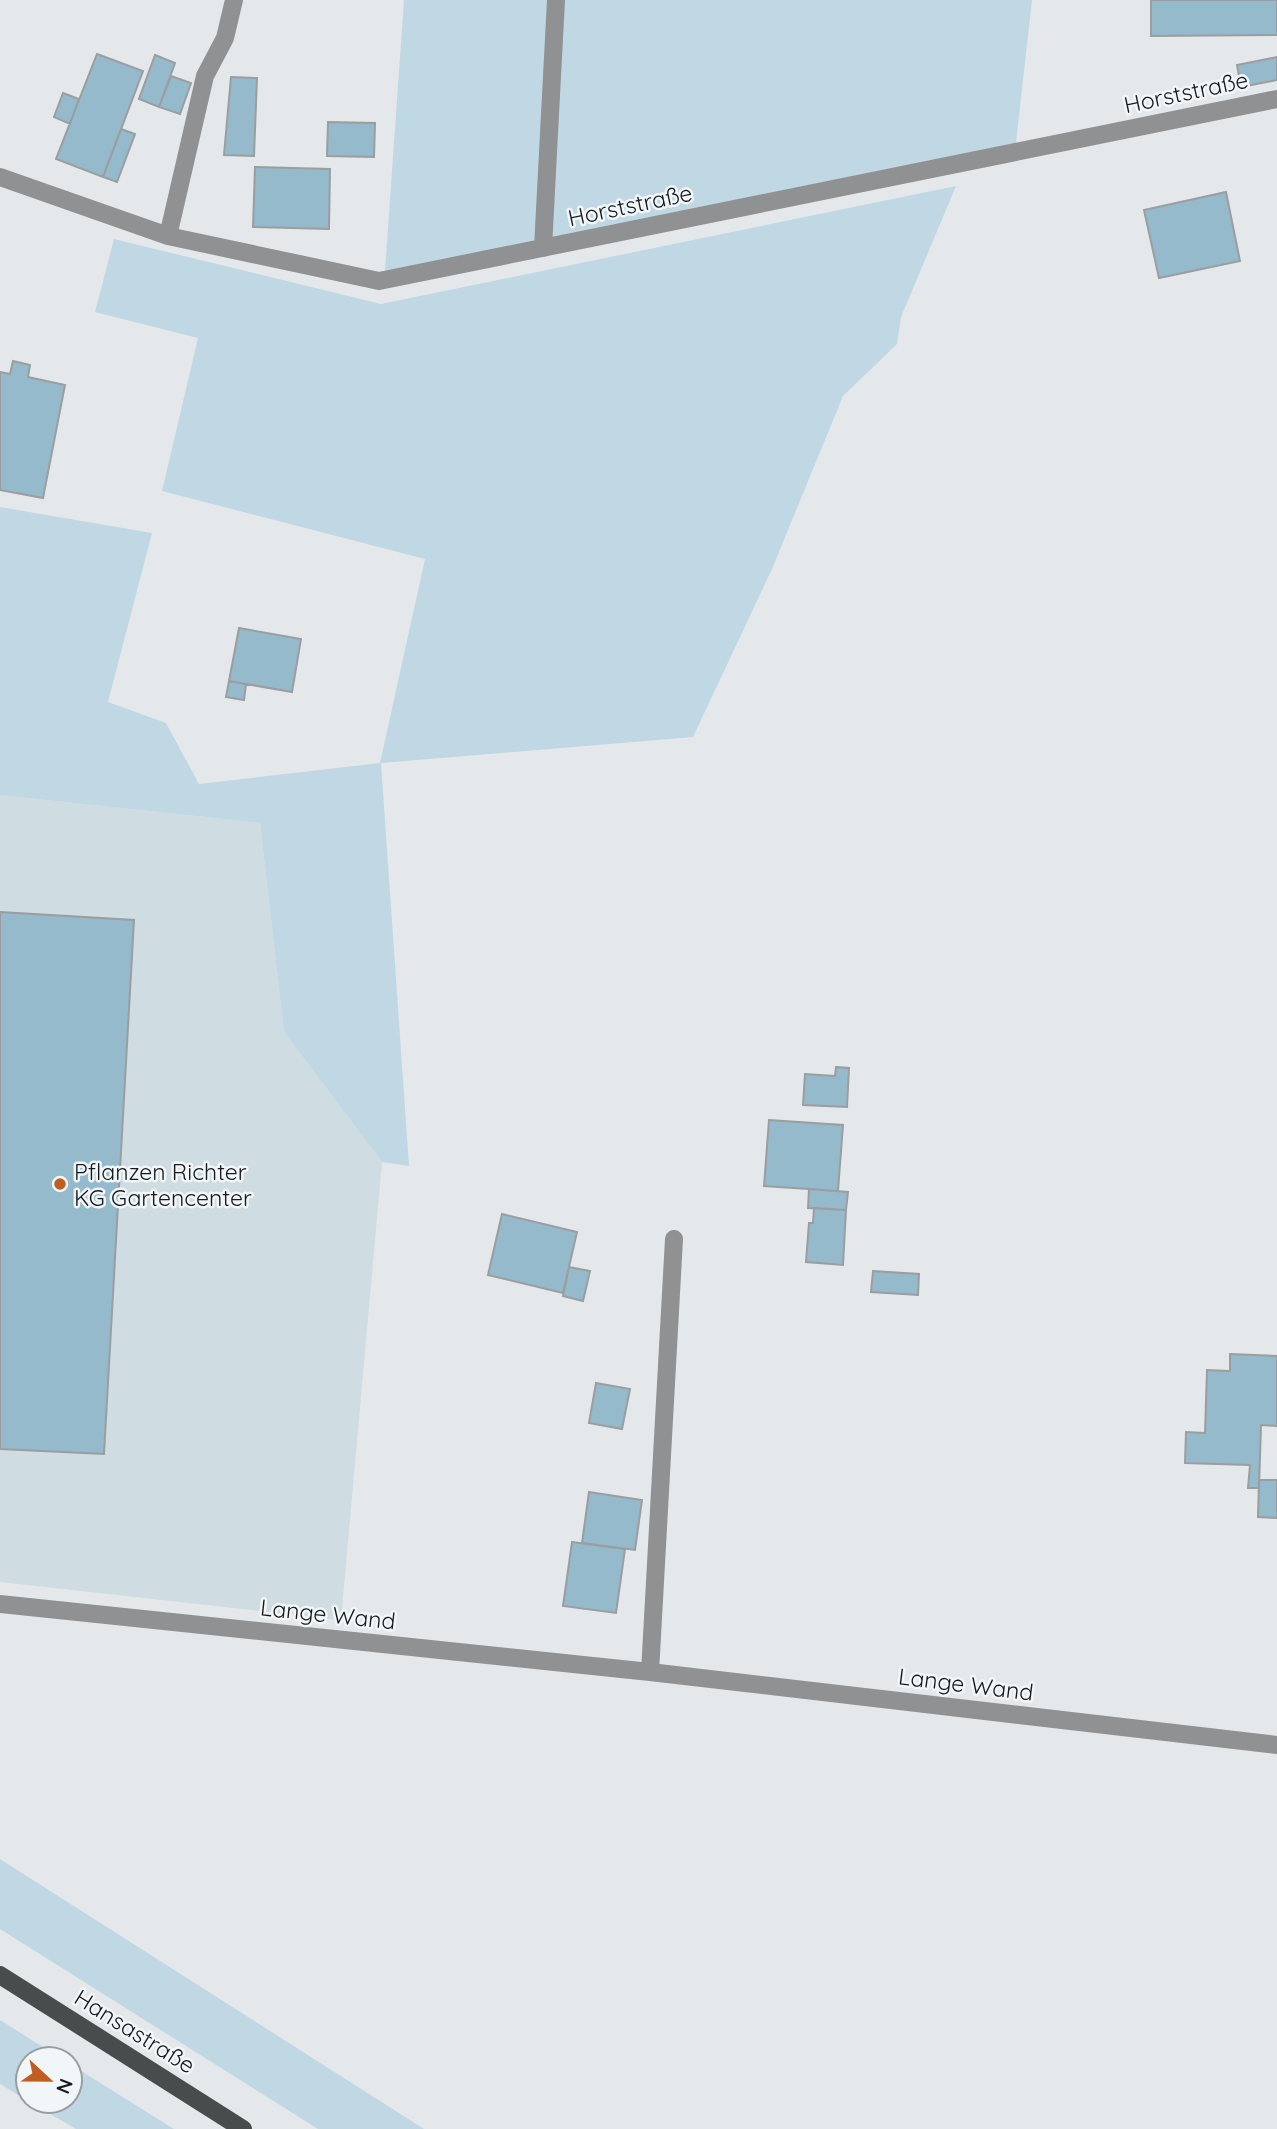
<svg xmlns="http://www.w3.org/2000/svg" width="1277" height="2129" font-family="Quicksand,sans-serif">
<rect width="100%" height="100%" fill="#e4e8eb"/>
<path fill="#cfdce2" d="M0 795 260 823 284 1032 382 1162 341 1620 0 1582Z"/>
<path fill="#c0d8e3" d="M404 0H1032L1016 143 385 271Z
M956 186 901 317 897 344 843 396 772 569 693 737 381 763 409 1166 382 1162 284 1032 260 823 0 795V507L152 533 108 702 166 723 199 784 380 763 425 559 162 491 198 338 95 312 114 239 381 304Z
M0 1859 424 2129H318L0 1929Z
M0 2020 62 2059H28V2101L0 2084Z
M70 2064 174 2129H76L28 2101H70Z"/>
<path fill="#95bacc" stroke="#9a9ea0" stroke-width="2" d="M1151 0H1277V35L1151 36Z
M97 54 143 71 103 177 56 159Z
M155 55 175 63 159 107 139 99Z
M1277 57V80L1241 87 1237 65Z
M171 76 191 83 180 114 159 107Z
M231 77 257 78 254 156 224 155Z
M63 93 79 99 70 124 54 117Z
M328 122 375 123 374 157 327 156Z
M121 129 135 134 117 182 103 177Z
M255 167 330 169 329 229 253 227Z
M1226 192 1240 261 1159 278 1144 210Z
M13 361 30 365 28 377 65 385 43 498 0 490V372L10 374Z
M239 628 301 639 292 692 229 681Z
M229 681 246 684 244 700 226 697Z
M0 912 134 920 104 1454 0 1449Z
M836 1067 849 1068 847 1107 803 1105 805 1074 835 1076Z
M769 1120 843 1125 838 1191 764 1186Z
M809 1189 848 1192 846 1210 808 1208Z
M814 1208 846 1210 843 1265 806 1262 809 1223H813Z
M502 1214 577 1232 563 1293 488 1275Z
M569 1267 590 1271 583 1301 563 1296Z
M873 1271 919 1274 918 1295 871 1292Z
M1230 1354 1277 1356V1426L1261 1425 1259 1488H1248L1250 1465 1185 1463 1186 1432 1205 1433 1207 1370 1230 1371Z
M596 1383 630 1389 622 1429 589 1423Z
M1259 1480H1277V1518L1258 1517Z
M589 1492 642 1500 635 1550 582 1543Z
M572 1542 625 1549 616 1613 563 1606Z"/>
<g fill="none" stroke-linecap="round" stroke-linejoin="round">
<path stroke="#8f9192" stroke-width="18" d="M0 177 168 236 379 281 1277 99
M168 236 205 76 225 38 234 0
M543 248 556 0
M0 1604 650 1672 1277 1745
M650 1672 674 1239"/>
<path stroke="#494c4d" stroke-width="18" d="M0 1975 243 2129"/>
</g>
<circle fill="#c05e21" stroke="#f1f6f8" stroke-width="2.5" cx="60" cy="1184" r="7"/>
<g text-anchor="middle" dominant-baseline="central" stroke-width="5" stroke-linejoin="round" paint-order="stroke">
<g font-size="23" fill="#17191a" stroke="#f1f6f8">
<text transform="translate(1186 92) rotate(-12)">Horststraße</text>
<text transform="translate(630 205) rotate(-12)">Horststraße</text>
<text transform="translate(328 1614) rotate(6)">Lange Wand</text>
<text transform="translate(966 1684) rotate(7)">Lange Wand</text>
<text transform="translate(135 2031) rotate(32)">Hansastraße</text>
</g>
<g font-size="23" fill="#17191a" stroke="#f1f6f8" text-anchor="start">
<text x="74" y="1171">Pflanzen Richter<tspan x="74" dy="26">KG Gartencenter</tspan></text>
</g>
</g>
<g transform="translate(49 2080) rotate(112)"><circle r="33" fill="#f1f6f8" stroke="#9a9e9f" stroke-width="2"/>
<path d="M0-5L12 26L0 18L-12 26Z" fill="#c05e21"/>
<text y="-10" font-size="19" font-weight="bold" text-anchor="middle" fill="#17191a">N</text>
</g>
</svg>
